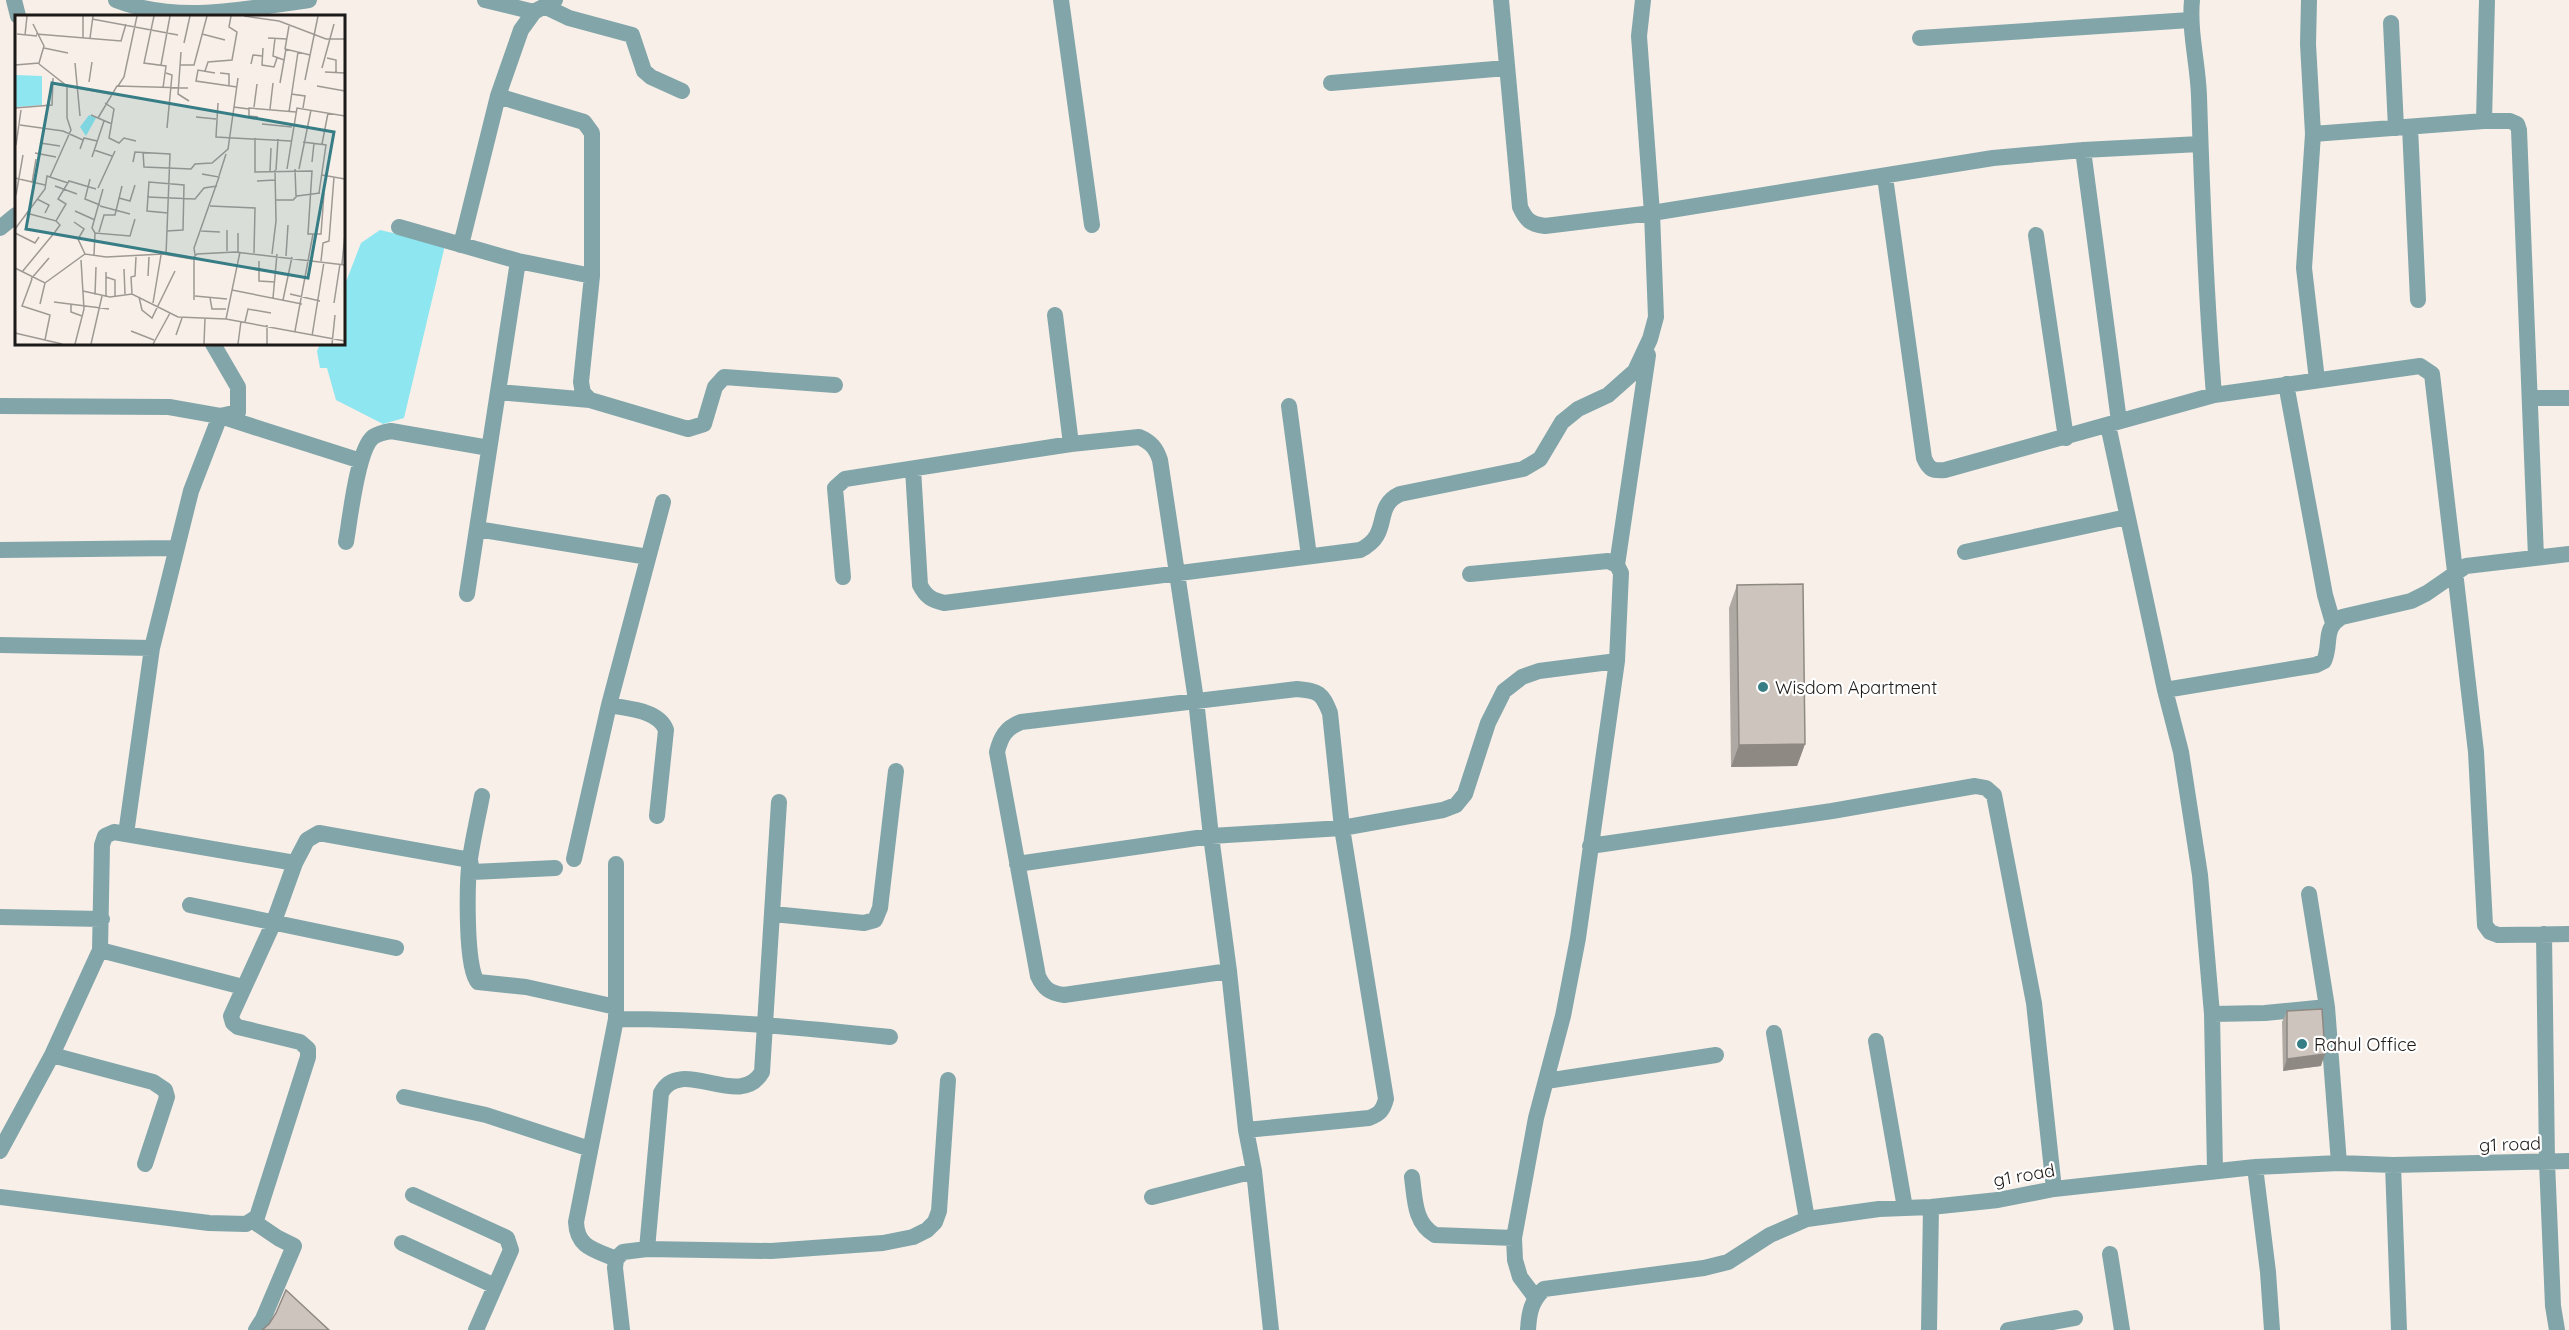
<svg xmlns="http://www.w3.org/2000/svg" width="2569" height="1330" font-family="Quicksand,sans-serif">
<rect width="100%" height="100%" fill="#f7efe8"/>
<path fill="#8de6f0" d="M380 230 445 245 404 418 383 424 336 400 327 368H320L317 351 320 344H344V287L361 243Z"/>
<g fill="none" stroke-linecap="round" stroke-linejoin="round">
<path stroke="#82a5a9" stroke-width="16" d="M14 0 18 16
M116 0C178 24 245 9 309 0
M485 0 534 12
M1061 0 1092 225
M1501 0 1520 207C1526 220 1530 224 1545 226L1652 213 1993 158 2083 150 2200 144
M2192 0C2189 32 2198 64 2199 96 2202 196 2206 295 2214 395
M2309 0 2308 44 2313 134 2304 268 2317 380
M544 6 569 18 632 35 644 71 651 77 682 91
M2391 23 2396 128
M1920 38 2190 20
M1331 83 1506 68
M498 96 584 122 592 133V276L581 382 583 393 590 400 688 429 704 424 715 387 724 377 835 385
M2484 121 2487 0
M2410 127 2418 300
M2313 134 2484 121H2510L2517 124 2519 130 2536 557
M2083 150 2119 421
M1885 177 1924 458C1929 470 1933 471 1945 470L2214 395 2420 366 2432 374 2476 752 2485 925 2490 932 2498 935 2569 934
M399 227 518 261 592 276
M0 228 16 215
M2036 235 2066 438
M461 245 498 96 521 30 534 12 555 0
M1055 315 1071 444
M213 344 238 387V412L220 416
M2286 384 2325 595 2333 623
M498 392 590 400
M2530 398H2569
M0 406 169 407 220 416 361 461
M1289 406 1309 556
M2108 425 2165 690 2181 752 2200 875 2212 1014 2215 1170
M913 469 920 585C926 597 932 600 944 603L1360 550C1393 534 1372 507 1400 494L1523 469 1540 459 1562 422 1578 409 1608 395 1635 371 1650 339 1656 317 1652 213 1639 36 1643 0
M477 529 648 557
M346 542C350 520 357 450 373 437 379 433 385 432 391 431L489 448
M0 550 175 548
M1965 552 2127 517
M1617 565 1648 355
M1470 574 1608 561 1617 565 1621 573 1617 661 1578 938 1563 1016 1536 1118 1514 1238 1515 1260 1520 1277 1535 1297
M843 577 835 488 845 479 1071 444 1139 437C1151 442 1156 448 1160 460L1196 700 1211 836 1229 971 1246 1130 1254 1171 1271 1330
M467 594 518 261
M0 645 152 648
M2165 690 2316 665 2324 661C2332 643 2322 629 2342 617L2411 601 2427 593 2466 566 2569 554
M609 705C628 709 659 710 666 730L657 816
M482 796C478 817 473 838 470 859 467 880 465 970 478 982L526 987 616 1007
M126 834 152 648 191 491 220 416
M1590 846 1832 811 1975 786 1986 788 1994 795 2034 1003 2054 1189
M574 859 609 705 663 502
M616 864V1019L576 1222C577 1248 595 1250 616 1259
M1017 864 1211 836 1342 828 1443 810 1456 805 1465 794 1488 723 1504 691 1522 677 1539 671 1617 661
M2309 894 2327 1007 2339 1163
M190 905 396 948
M773 914 864 923 875 920 880 908 896 771
M0 917 102 919
M2544 934 2547 1162 2553 1306 2557 1330
M100 950 243 987
M1229 971 1064 995C1050 993 1044 989 1038 976L997 752C1001 736 1006 728 1021 722L1297 689C1319 691 1322 693 1330 713L1342 828 1386 1099C1383 1110 1380 1114 1369 1118L1246 1130
M2212 1014 2265 1013 2327 1007
M616 1019C708 1019 798 1027 890 1037
M1774 1033 1807 1219
M1876 1041 1905 1208
M52 1055 153 1082 165 1090 167 1097 145 1164
M1546 1081 1716 1055
M404 1097 486 1115 590 1149
M0 1151 52 1055 100 950 102 845 105 836 114 832 295 863
M2393 1165 2399 1330
M2255 1167 2268 1272 2272 1330
M1412 1177C1415 1199 1414 1223 1435 1235L1514 1238
M413 1195 507 1238 511 1250 476 1330
M0 1197 209 1223 246 1224 257 1217 308 1057V1049L300 1042 238 1027 233 1023 231 1016 273 924 295 863 307 840 319 833 470 860 472 872 555 868
M1152 1197 1254 1171
M253 1221 278 1238 294 1246 263 1319 256 1330
M402 1243 495 1286
M647 1249 661 1093C681 1055 740 1111 762 1072L779 802
M2110 1254 2122 1330
M622 1330 615 1268 616 1259 623 1252 647 1249 771 1251 883 1243 913 1237 927 1230 935 1222 939 1211 948 1080
M1528 1330C1529 1313 1531 1301 1544 1289L1704 1268 1728 1262 1770 1235 1807 1219 1879 1209 1931 1207 1998 1200 2054 1189 2255 1167 2339 1163 2393 1165 2569 1161
M1929 1330 1931 1207
M2008 1330 2075 1318"/>
</g>
<path fill="#afa9a3" d="M1737 585 1805 744 1797 766 1731 767 1729 608Z
M2287 1011 2321 1066 2283 1071 2282 1022Z"/>
<path fill="#8f8984" d="M1805 744 1797 766 1731 767 1739 745Z
M2325 1054 2321 1066 2283 1071 2287 1059Z"/>
<path fill="#ccc4bd" stroke="#8f8984" stroke-width="1.5" d="M1803 584 1805 744 1739 745 1737 585Z
M2322 1009 2325 1054 2287 1059V1011Z
M286 1290 329 1330H262L269 1324 276 1313Z"/>
<g fill="#367d85" stroke="#fff" stroke-width="2">
<circle cx="1763" cy="687" r="6"/>
<circle cx="2302" cy="1044" r="6"/>
</g>
<g text-anchor="middle" dominant-baseline="central" stroke-width="4.5" stroke-linejoin="round" paint-order="stroke">
<g font-size="18" fill="#1c1917" stroke="#fff" text-anchor="start">
<text x="1775" y="687">Wisdom Apartment</text>
<text x="2314" y="1044">Rahul Office</text>
</g>
<g font-size="18" fill="#1c1917" stroke="#fff">
<text transform="translate(2510 1144) rotate(-2)">g1 road</text>
<text transform="translate(2024 1175) rotate(-10)">g1 road</text>
</g>
</g>
<g transform="translate(15 15)">
<rect width="330" height="330" fill="#f7efe8"/>
<path d="M1 60 27 61V90L1 92ZM74 100 81 103 71 121 65 112Z" fill="#8de6f0"/>
<path fill="none" stroke="#9f9994" stroke-width="1.5" d="M139 1 129 48 151 51 148 73M229 1 264 6 311 24H330M77 4 163 20M274 11 270 34 295 40M2 19 22 21M21 19 106 26 111 9M187 19 210 25M10 20 12 1M68 23V1M75 23 78 1M253 23 272 24M260 23 258 41 269 45M169 28 175 1M29 33 53 38M248 33 247 50 259 52 262 43M166 37 163 79 174 86M312 43 321 45V58M60 48 65 101M24 49 52 71 95 79M236 49 238 40 247 41M0 50 24 48 29 31 18 9M146 50 155 1M165 50H179L192 1M307 53 319 9M190 56 193 47 217 45 222 17 214 12 216 1M310 57 330 58M151 58 157 60 152 113M200 58 183 55 181 66 222 72M205 58 214 59V71M223 63 219 92 234 94M290 65 303 1M74 67 77 47M265 68 271 34M103 71 109 62 122 1M302 71 330 76M276 79 290 81 288 93M90 88 99 94 94 123 104 128 109 123 121 126M203 88 201 122 276 126M239 92 242 69M0 93 37 90 38 63M255 94 258 68M274 97 283 37M76 100 97 109M181 102 201 104M243 102 234 101V93L281 97M83 103 102 71 173 73M247 109 277 112M5 110 48 116 68 125M240 123V157L297 156 293 219H306L309 178M288 127 311 130 304 178M25 128 45 131M307 129 313 98M1 130 6 95M65 134 69 123 82 126M79 135 97 141M128 137 129 152 176 154 180 149 197 148 213 134 219 92M20 138 41 142M77 142 89 106M118 147 120 137 155 139 151 240M297 147 299 128M272 154 282 93 330 101M280 154 281 181M284 154 296 95M261 155 263 124M255 156 256 133M307 160 330 164M204 161 211 139M35 162 56 115 52 103V71M0 163 30 170M75 164 70 184 85 190M242 166 260 165M17 168 21 144M40 171 62 179M83 173 100 136M1 180 8 140M132 182 180 184 189 173 202 171M104 183 115 186 120 170M22 184 34 190 30 198M261 185H278L282 181 305 178M85 191 115 199M195 191 240 193 239 238M60 196 80 205M11 198 41 206 51 189 43 184 54 166 81 174M59 207 69 214 63 224 70 239M0 214 30 174 32 161 53 168M212 215V236M152 216 168 215 169 170 134 167 132 196 153 198M186 216 205 217M84 217 89 200H100L107 171M0 218 20 228 24 222M80 218 77 213 88 174M223 237V218M257 239 261 206 260 155M79 240 80 218 115 221 120 204M180 240 179 233 204 162 187 159M271 241 273 210M179 244V285M244 246V266L260 267M306 246 308 228 314 226 319 162M327 249 330 219M0 253 30 268 70 239 91 242 148 239 177 244 182 239 220 237 330 250M109 254 110 279M7 257 40 217 45 210 41 206M133 261 134 242M91 262 100 265V281M16 264 34 243M17 264 7 291 35 300 30 325M217 275 287 289M68 276 95 282 117 279 163 302 211 304 330 326M117 279 116 262 120 261 121 242M275 279 305 286M80 280 81 252M180 281 212 284M91 282V257M124 282 127 295 137 303 160 256M195 283 197 294H211M258 283 262 239M268 285 277 242M39 287 94 294M138 288 146 240M319 288 325 249M25 289 30 268M56 289V297L67 301M211 304 225 237M230 307 233 294 256 298M116 316 139 325M280 316 298 219M0 318 47 329M161 320 167 303M297 321 309 247M60 329 69 294 66 245M76 329 87 281M138 329 155 298M189 329 190 303M223 329 226 306M252 329V310M317 329 320 300"/>
<path fill="#367d85" fill-opacity="0.15" stroke="#367d85" stroke-width="3" d="M37 68 319 117 293 263 11 214Z"/>
<rect width="330" height="330" fill="none" stroke="#1c1917" stroke-width="3"/>
</g>
</svg>
